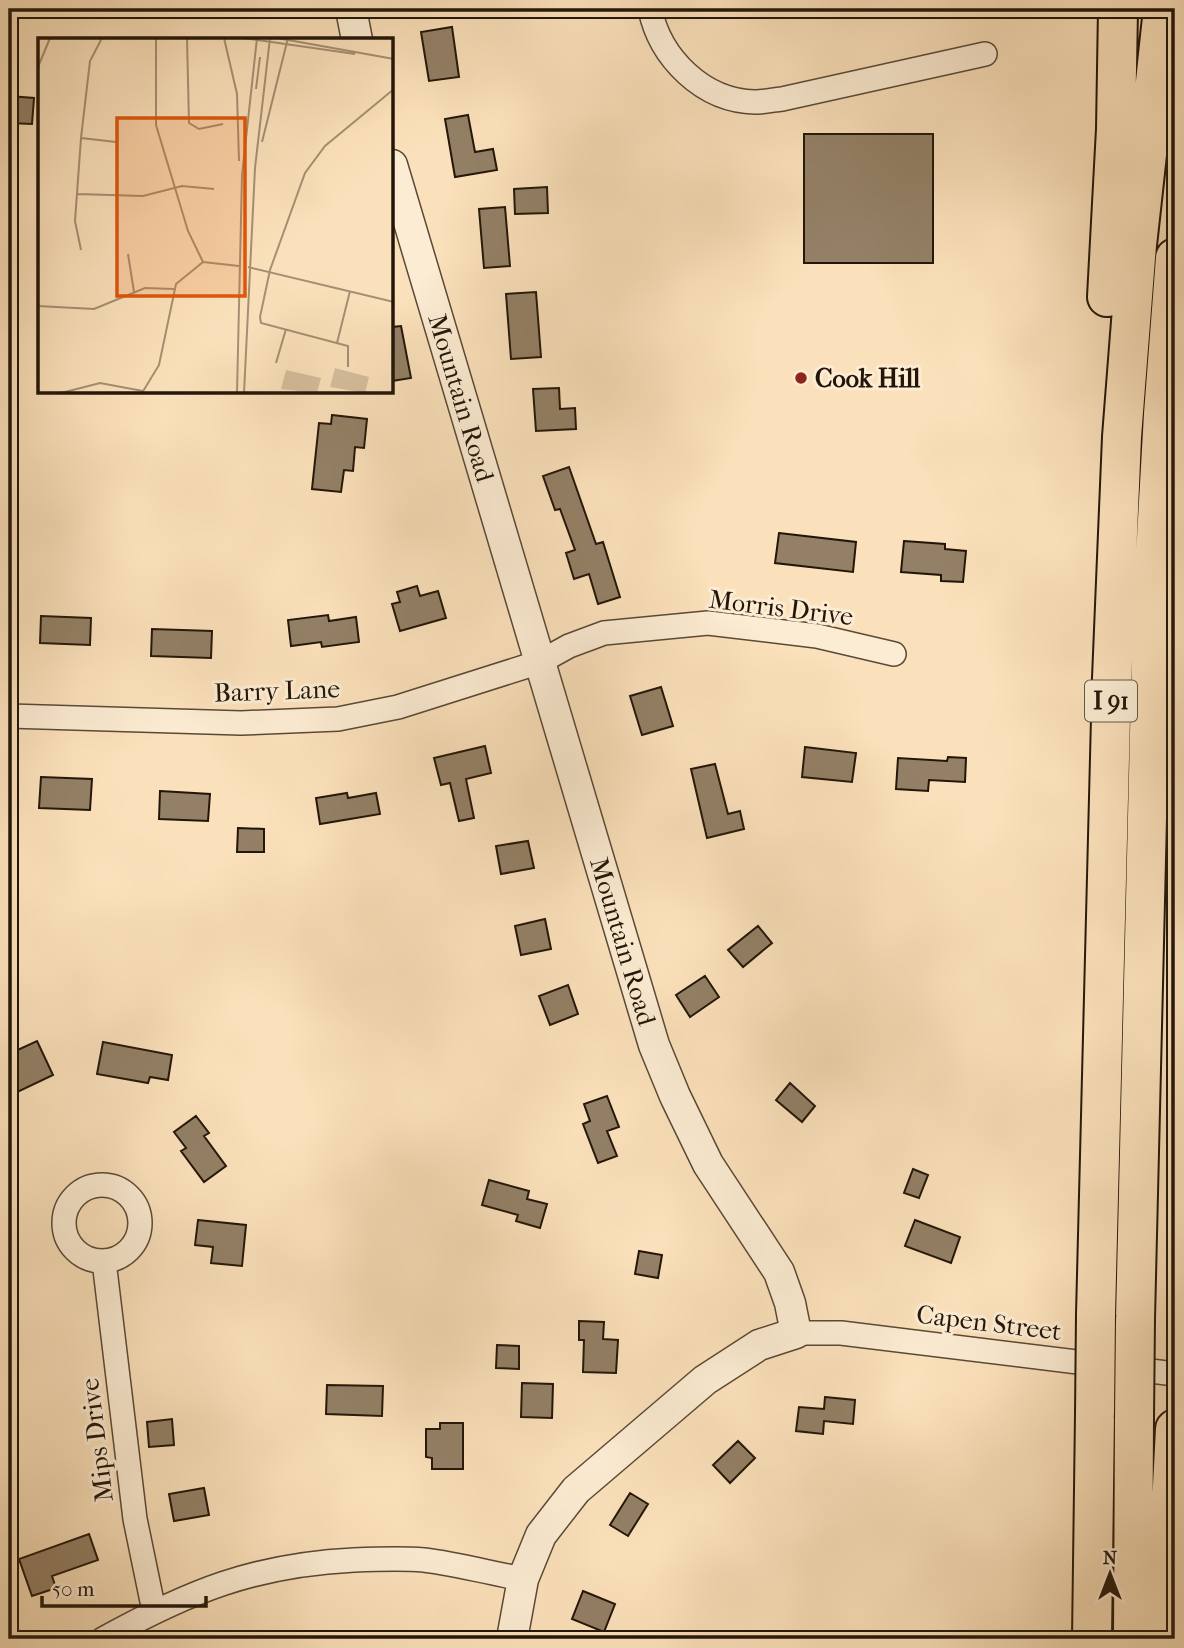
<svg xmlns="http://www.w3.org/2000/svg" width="1184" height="1648" font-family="'IM FELL French Canon',serif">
<rect width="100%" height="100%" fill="#fbe1bb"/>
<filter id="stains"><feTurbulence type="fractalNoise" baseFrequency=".00286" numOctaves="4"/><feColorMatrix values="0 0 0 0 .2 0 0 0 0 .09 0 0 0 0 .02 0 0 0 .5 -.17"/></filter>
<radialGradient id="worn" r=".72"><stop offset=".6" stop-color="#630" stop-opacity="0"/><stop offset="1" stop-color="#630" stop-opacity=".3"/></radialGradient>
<path fill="#938066" stroke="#231609" stroke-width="2" d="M452 27 459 77 429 81 421 32Z
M9 96 34 98 32 124 9 123Z
M468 115 475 152 493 149 497 170 455 177 445 119Z
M804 134H933V263H804Z
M547 187 548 213 515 214 514 189Z
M505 207 510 266 484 268 479 209Z
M536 292 541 357 511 359 506 294Z
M401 326 411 378 392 381V327Z
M559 388 560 409 575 408 576 429 536 431 533 389Z
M332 415 367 419 364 448 355 447 353 471 344 470 341 492 312 489 319 423 331 424Z
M569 467 596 544 603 542 620 597 598 604 589 574 574 579 566 553 575 550 560 509 555 510 543 476Z
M779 533 856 542 853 572 775 563Z
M904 541 945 544V549L966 551 963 582 941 581V575L901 572Z
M417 586 420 596 438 591 446 618 400 631 392 604 400 602 397 592Z
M328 615 329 621 356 617 359 642 322 647 321 642 291 646 288 620Z
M41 616 91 618 90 645 40 643Z
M152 629 212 631 211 658 151 656Z
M661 687 673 726 642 735 630 696Z
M485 746 491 773 466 779 474 818 459 821 450 783 441 785 434 758Z
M805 747 856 753 852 782 802 777Z
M948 757 966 758 965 782 929 780 928 791 896 789 898 758 947 761Z
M715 764 728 814 740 811 744 829 707 838 691 769Z
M41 777 92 779 90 810 39 808Z
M160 791 210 794 208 821 159 819Z
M347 793 348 798 376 793 380 814 320 824 316 798Z
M238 828 264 829V852H237Z
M528 841 534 868 501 874 496 846Z
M545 919 551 949 521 955 515 926Z
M758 926 772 943 743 967 728 950Z
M705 976 719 997 690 1017 676 995Z
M568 985 578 1014 550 1025 539 996Z
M37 1041 53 1075 9 1096V1054Z
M103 1042 172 1055 168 1080 150 1077 148 1083 97 1074Z
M790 1083 815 1106 802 1122 776 1100Z
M607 1096 619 1127 607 1131 617 1156 598 1163 583 1124 590 1121 584 1104Z
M196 1116 209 1133 204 1136 226 1166 204 1182 181 1151 186 1148 174 1132Z
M913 1169 928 1175 919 1198 904 1193Z
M489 1180 529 1191 527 1199 547 1204 540 1228 516 1221 518 1215 482 1205Z
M198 1220 246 1225 242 1266 211 1263 213 1247 195 1245Z
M915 1220 960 1237 951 1263 905 1246Z
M639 1251 662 1255 658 1278 635 1274Z
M579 1321 604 1322 603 1339 618 1340 616 1373 583 1372 584 1340H579Z
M497 1345 519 1346V1369L496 1368Z
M522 1383 553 1384 552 1418 521 1417Z
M327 1385 383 1386 382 1416 326 1414Z
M825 1397 855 1400 853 1424 824 1421 823 1434 796 1431 799 1407 824 1409Z
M172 1419 174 1445 149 1447 147 1422Z
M440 1423H463V1469H432V1458L426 1457V1429H440Z
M738 1441 755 1458 730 1483 713 1465Z
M204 1488 209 1515 174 1521 169 1494Z
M630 1493 648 1504 628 1536 610 1525Z
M89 1534 98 1560 52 1576 56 1588 32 1596 19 1559Z
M583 1591 615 1604 604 1632 572 1619Z"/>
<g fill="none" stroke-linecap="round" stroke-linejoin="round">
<defs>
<path id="minor" d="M650 9C660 58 703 101 755 102 764 102 773 100 782 99L985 54
M9 716 241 723 338 719 398 707 540 662 569 646 604 633 708 623 817 636 894 654
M64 1223a38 38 0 1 1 76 0a38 38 0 1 1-76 0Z
M104 1261 135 1519 154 1611
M796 1333H841L1175 1374
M103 1639C190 1591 254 1565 354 1560 377 1559 401 1558 424 1560 457 1564 490 1573 523 1579"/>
<g id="tertiary">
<path d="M351 9 357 40"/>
<path id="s1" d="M392 165 654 1045 675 1096 708 1164 779 1272 790 1303 796 1333 759 1345 705 1380 576 1490 541 1535 523 1579 512 1639"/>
</g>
<path id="motorway" d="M1107 297 1116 129 1118 9
M1096 1315 1112 678 1122 437 1137 245 1163 9
M1135 1319 1152 609 1163 414 1175 258
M1092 1639 1095 1414
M1133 1639 1134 1418
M1164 1639 1175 1429"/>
</defs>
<use href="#minor" stroke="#594936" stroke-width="26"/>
<use href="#tertiary" stroke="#594936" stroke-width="33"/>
<use href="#motorway" stroke="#231609" stroke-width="42"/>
<use href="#minor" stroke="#fcecd3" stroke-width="23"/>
<use href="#tertiary" stroke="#fcecd3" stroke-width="30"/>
<use href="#motorway" stroke="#fbe1bb" stroke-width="38"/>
<defs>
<path id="motorway-bridge" d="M1095 1414 1096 1315
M1134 1418 1135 1319"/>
</defs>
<use href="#motorway-bridge" stroke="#231609" stroke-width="42" stroke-linecap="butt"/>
<use href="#motorway-bridge" stroke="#fbe1bb" stroke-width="38"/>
</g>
<circle fill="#8f2418" stroke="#fcecd3" stroke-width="2.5" cx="801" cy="378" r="7"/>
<g text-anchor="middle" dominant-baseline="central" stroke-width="6" stroke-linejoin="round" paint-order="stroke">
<rect fill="#fcecd3" stroke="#645646" stroke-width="2" x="1085" y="680.5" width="52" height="41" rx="5"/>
<g font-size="24" font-weight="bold" fill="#231609">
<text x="1111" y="701">I 91</text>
</g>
<g font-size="26" font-weight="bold" fill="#231609" stroke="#fcecd3" text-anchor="start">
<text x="815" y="378">Cook Hill</text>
</g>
<g font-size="26" fill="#231609" stroke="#fcecd3">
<text stroke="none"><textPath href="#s1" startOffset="243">Mountain Road</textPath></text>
<text transform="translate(781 608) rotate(7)">Morris Drive</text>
<text transform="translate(277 691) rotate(-2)">Barry Lane</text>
<text stroke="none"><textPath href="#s1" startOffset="810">Mountain Road</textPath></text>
<text transform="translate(989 1323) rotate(7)">Capen Street</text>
<text transform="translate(97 1440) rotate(-97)">Mips Drive</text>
</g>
</g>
<g transform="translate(38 38)">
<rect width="355" height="355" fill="#fbe1bb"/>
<path d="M297 330 331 339 327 355 292 349ZM248 332 283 340 279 355 243 351Z" fill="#d6be9d"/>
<path fill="none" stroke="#a59074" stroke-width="2" d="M118 0V87L150 193 165 224M149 0 151 85 161 91 185 86M186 0 199 56 201 123M205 0 317 16M239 0 356 21M0 29 12 0M218 51 222 19M43 100 78 104M224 104 250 0M39 156 105 158 144 148 176 151M43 212 37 183 43 100 52 23 64 0M90 216 96 254M165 224 201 228M210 229 356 264M0 268 56 271 107 250 136 251M299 305 312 253M238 325 248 291M310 329V308L223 285 222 279 232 232 267 135 287 108 356 51M23 355 62 345 105 353M104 355 121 327 138 246 165 224M199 355 204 137 219 0M206 355 217 130 232 0"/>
<path fill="#de560c" fill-opacity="0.15" stroke="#de560c" stroke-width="3.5" d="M79 80H207V258H79Z"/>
<rect width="355" height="355" fill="none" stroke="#231609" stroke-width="3.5"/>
</g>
<rect width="1184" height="1648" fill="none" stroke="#fbe1bb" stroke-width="35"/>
<rect x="10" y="10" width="1163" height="1627" fill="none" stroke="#231609" stroke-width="3.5"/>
<rect x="18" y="18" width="1149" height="1613" fill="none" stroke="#231609" stroke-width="2"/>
<g transform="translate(1110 1574)" stroke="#fcecd3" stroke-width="5" paint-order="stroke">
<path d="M0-5L12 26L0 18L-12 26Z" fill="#231609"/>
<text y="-10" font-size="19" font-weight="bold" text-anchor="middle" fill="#231609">N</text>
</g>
<path d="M42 1596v10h164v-10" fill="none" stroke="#231609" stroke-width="3.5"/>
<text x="52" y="1596" font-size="21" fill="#231609" stroke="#fcecd3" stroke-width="5" paint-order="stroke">50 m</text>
<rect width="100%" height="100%" filter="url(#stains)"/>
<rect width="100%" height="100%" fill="url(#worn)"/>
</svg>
